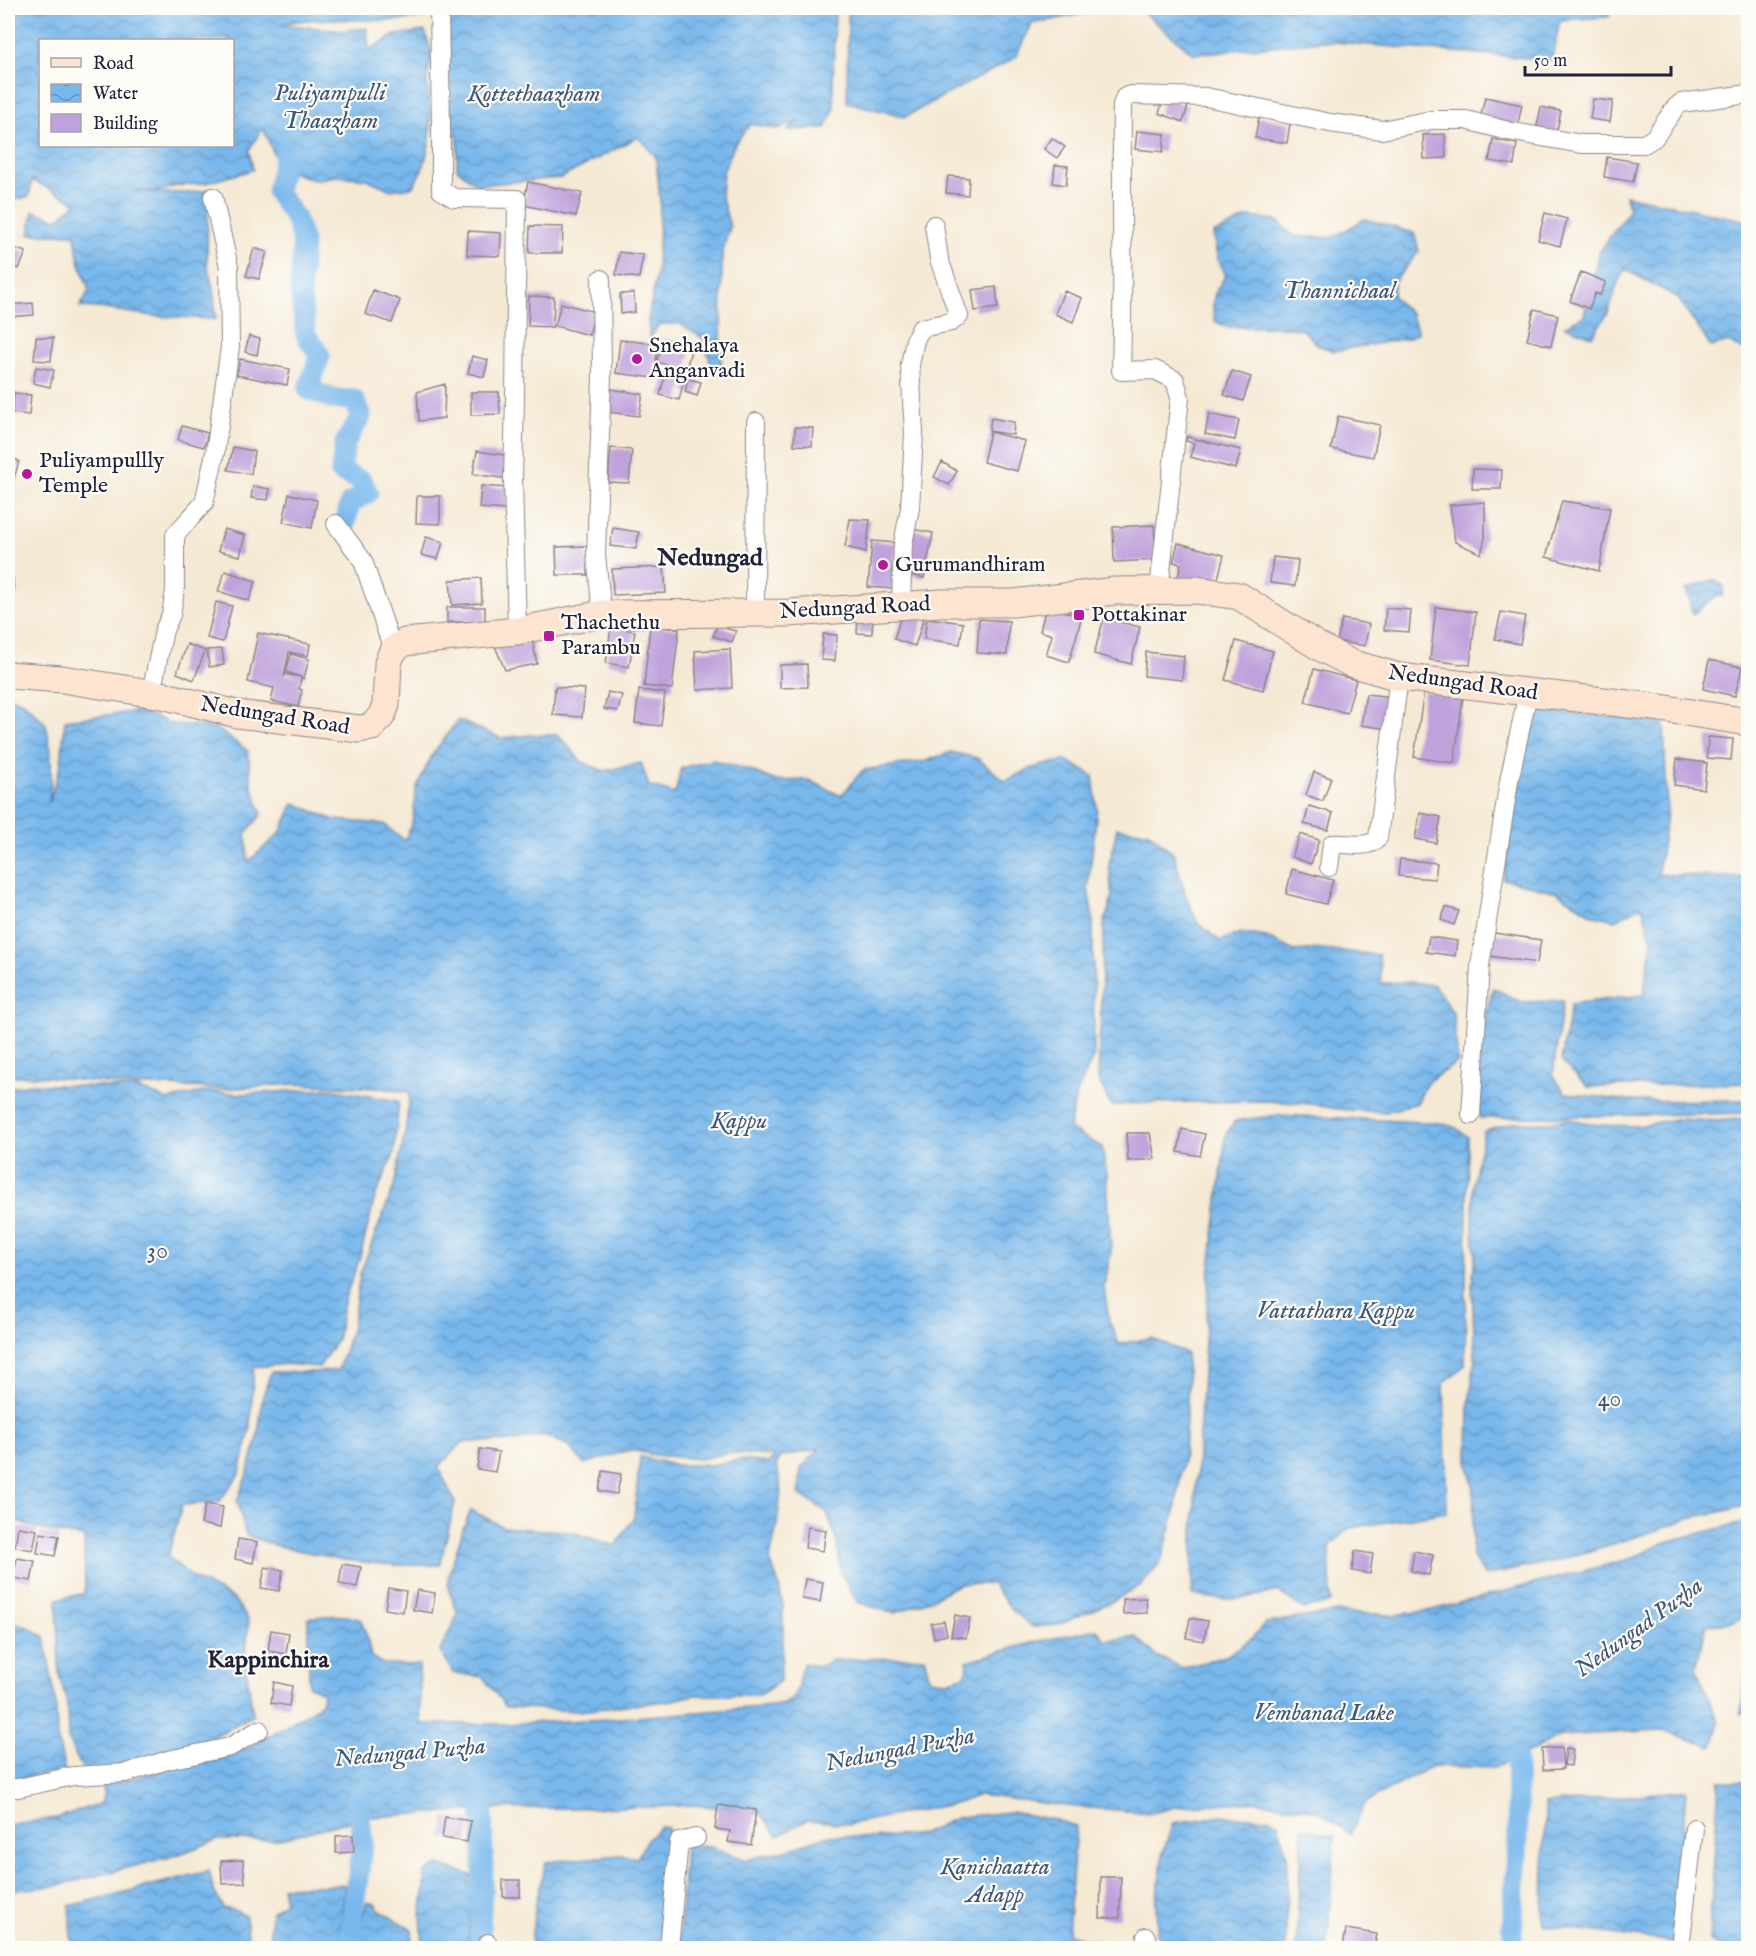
<svg xmlns="http://www.w3.org/2000/svg" width="1756" height="1956" font-family="'IM FELL English',serif">
<defs>
<pattern id="water-waves" width="16" height="10" patternUnits="userSpaceOnUse" patternTransform="scale(1.5)"><rect width="16" height="10" fill="#78b8ec"/><path d="M0 5q4-4 8 0t8 0" fill="none" stroke="#6295c0"/></pattern>
</defs>
<rect width="100%" height="100%" fill="#fdfcf7"/>
<filter id="ink" filterUnits="userSpaceOnUse"><feTurbulence type="fractalNoise" baseFrequency=".0167" numOctaves="2"/><feDisplacementMap in="SourceGraphic" scale="12" xChannelSelector="R" yChannelSelector="G"/><feConvolveMatrix kernelMatrix="1 2 1 2 8 2 1 2 1" color-interpolation-filters="sRGB"/></filter>
<filter id="wash" filterUnits="userSpaceOnUse"><feTurbulence type="fractalNoise" baseFrequency=".008" numOctaves="4" result="noise"/><feDisplacementMap in="SourceGraphic" scale="24" xChannelSelector="R" yChannelSelector="G"/><feGaussianBlur stdDeviation="1.35" result="paint"/><feColorMatrix in="noise" values="0 0 0 0 0 0 0 0 0 0 0 0 0 0 0 0 0 1.4 0 .05"/><feComposite in="paint" operator="in"/></filter>
<g filter="url(#wash)">
<rect width="100%" height="100%" fill="#f5e9d4"/>
<path fill="url(#water-waves)" stroke="#4d6d94" stroke-width="1.5" fill-rule="evenodd" d="M8 8H433L427 17C379 26 330 13 281 24L340 31 367 28 369 50 395 35 425 31 432 55 427 80 431 116 430 141 424 165 413 187 391 190 367 179 336 176 315 180 280 169 263 128 249 150 253 170 205 183 177 186 158 191 134 192 187 193 208 190 207 264 213 288 216 319 154 316 98 308 80 307 89 290 78 257 75 234H29L33 211 57 219 77 203 32 180 29 197 8 200ZM40 40H232V146H40Z
M441 8H835L833 81 834 110 826 128 788 130 800 121 777 129 751 124 735 143 723 172 721 195 730 227 722 252 721 366 711 365 703 338 680 324H659L650 338 648 320 657 270 660 201 656 157 638 137 561 178 477 185 457 169 458 138 450 119 445 69 448 33 441 13Z
M848 8H1113L1032 24 1015 58 905 117 847 102Z
M1138 8H1614L1608 17 1560 20 1552 60 1322 41 1194 54Z
M1626 195 1748 221V371L1746 351 1729 342 1711 347 1678 298 1625 269 1618 282 1608 313 1592 336 1565 326 1584 316 1599 252 1629 211Z
M1249 217 1276 220 1294 236 1332 238 1365 219 1414 233 1419 251 1394 282 1393 297 1411 314 1418 332 1409 338 1334 351 1318 345 1303 330 1285 327H1226L1215 321C1210 300 1214 293 1226 275L1218 262 1213 234Z
M1712 580 1723 585V596L1717 595 1693 614 1686 590Z
M8 696 25 703 46 724 51 752V786L49 803 61 764 65 720 140 711 172 724 214 727 248 751 251 783 262 814 246 833 248 862 280 833 294 803 335 820 384 824 405 841 413 820 416 789 432 755 458 720 500 738 531 735H558L582 762 604 771 641 763 649 786 675 794 681 768 712 760 749 770 776 781 809 780 841 796 863 770 926 761 951 752 977 758 1005 781 1032 768 1066 760 1093 776 1097 809 1088 889 1093 918 1094 1055 1075 1098 1069 1129 1102 1147 1107 1175 1111 1252 1104 1288 1109 1321 1119 1344 1151 1338 1186 1353 1188 1384 1184 1454 1175 1512 1161 1562 1140 1586 1111 1602 1057 1625 1033 1627 1013 1611 992 1584H959L930 1600 894 1613 857 1602 840 1571 838 1546 827 1512 799 1494 801 1468 820 1449 779 1457 777 1464 781 1490 777 1525 770 1559 779 1586 783 1607V1639L780 1681 760 1695H694L669 1701 579 1711 506 1707 483 1677 453 1673 440 1651 458 1614 449 1591 448 1578 464 1526 471 1510 503 1527 572 1532 615 1546 634 1518 640 1457 676 1465H711L739 1460 769 1463 773 1456 728 1453 700 1459 654 1455 630 1450 584 1464 569 1446 544 1435 516 1441 463 1442 438 1467 455 1502 440 1565H393L343 1560 270 1544 246 1535 237 1501 248 1472 257 1441 263 1396 271 1372H313L338 1370 352 1327 360 1274 394 1186 405 1133 410 1092 379 1088 294 1084 224 1089 170 1086H138L39 1076H8Z
M1537 710 1635 719 1664 724 1667 812 1658 874 1748 878V1083L1588 1087 1561 1061 1571 1004 1643 995 1652 941 1642 906 1615 920 1594 915 1557 892 1503 879 1524 755Z
M1117 828 1149 832 1174 854 1186 896 1197 922 1220 941 1240 933 1266 937 1294 951 1322 949 1379 955 1381 983 1411 982 1434 985 1453 1013 1458 1062 1427 1082 1417 1103 1386 1112 1336 1109 1312 1104 1267 1101 1140 1103 1111 1106 1098 1079 1104 924 1112 898 1109 865Z
M1493 988 1521 1002 1563 1001 1553 1075 1565 1093 1630 1101 1748 1100V1113L1480 1118C1473 1078 1482 1026 1493 988Z
M30 1084 137 1088 168 1100 207 1091 240 1094 329 1089 399 1101 394 1154 375 1197 360 1257 344 1301 337 1340 319 1367 287 1364 254 1367 250 1429 240 1473 219 1502 182 1505 168 1556 191 1577 234 1599 249 1621 245 1661 253 1715 206 1741 145 1763 84 1772 68 1740 67 1704 59 1674 57 1599 85 1593 84 1537C58 1533 30 1530 8 1516V1088Z
M1279 1115 1440 1123 1456 1128 1468 1137 1465 1365 1444 1383 1447 1512 1350 1528 1329 1547 1331 1602 1304 1609 1277 1591C1243 1600 1227 1602 1192 1595L1193 1534 1209 1276 1226 1134 1235 1121Z
M1748 1118V1505L1730 1510 1688 1518 1658 1530 1563 1559 1485 1576 1472 1555 1474 1490 1468 1465 1469 1404 1475 1359 1472 1285 1475 1254 1473 1230V1183L1484 1131 1517 1122 1544 1123 1568 1119 1599 1125 1638 1126 1676 1119 1717 1121Z
M1748 1521V1615L1734 1622 1707 1624 1696 1667 1719 1722 1712 1747 1662 1730 1560 1736 1516 1759 1493 1768 1432 1766 1365 1803 1350 1834 1319 1811 1256 1801 1175 1807 1152 1813 1066 1806 979 1795 958 1803 849 1824 807 1820 778 1836 760 1813 697 1805 648 1807 497 1809 369 1817 274 1840H217L174 1856 56 1886 8 1891V1825L56 1818 102 1803 104 1785 251 1747 317 1707 322 1700 323 1692 309 1686 308 1618C325 1616 345 1613 361 1620L367 1637 371 1657 383 1664 419 1665 421 1724H505L608 1719 774 1706C778 1705 786 1704 789 1701 801 1693 797 1675 804 1663L819 1667 833 1660 924 1657 930 1679 947 1681 966 1675 967 1661 1031 1643 1097 1629 1105 1641 1135 1636 1158 1657 1183 1668 1226 1656 1251 1639 1266 1623 1338 1612 1392 1615 1428 1611 1630 1559 1666 1542Z
M8 1622C21 1622 34 1630 45 1637L56 1705 57 1737 65 1770 8 1781Z
M1748 1660V1714L1741 1713Z
M1719 1781 1748 1782V1948H1721L1709 1940Z
M1686 1790 1674 1942 1543 1925 1545 1804Z
M1011 1812 1055 1820 1076 1826 1068 1934 1123 1948H679L685 1845 711 1847 746 1860 789 1849 829 1835 870 1838 922 1834 958 1817Z
M1223 1816 1269 1818 1278 1823 1287 1856 1286 1948H1158L1156 1904 1163 1853 1173 1823Z
M660 1827 668 1828 661 1948H530L536 1902 546 1862 621 1855 637 1858 647 1840Z
M1302 1828 1335 1836 1327 1948H1296Z
M438 1865 470 1875 475 1880 467 1948H423L421 1915 425 1887V1872Z
M209 1871 213 1889 223 1908 235 1910 246 1917 249 1948H72L69 1906Z
M345 1885 338 1948H269L271 1912 285 1902 282 1887Z
M367 1902 375 1904 379 1910 412 1930 413 1948H357L359 1930Z"/>
<g fill="none" stroke-linecap="round" stroke-linejoin="round">
<path stroke="#78b8ec" stroke-width="21" d="M286 150 277 192 295 218 303 242 300 291 306 335 320 356 308 389 333 399 354 400 361 416 345 443 341 472 362 481 368 493 350 503 345 525
M348 1948 363 1841 360 1819V1792
M479 1948 483 1869 482 1783
M1513 1948V1911L1518 1838 1516 1759"/>
</g>
<g id="blocks">
<path fill="#bfa1dc" d="M1485 97 1522 105 1517 128 1480 120Z
M1164 98 1188 106 1183 122 1159 113Z
M1593 99 1613 101 1610 122 1590 119Z
M1541 107 1561 111 1556 135 1536 131Z
M1259 117 1290 123 1287 143 1255 138Z
M1137 131 1165 134 1163 152 1135 149Z
M1445 134 1446 158 1424 159 1423 135Z
M1052 138 1065 147 1057 158 1044 149Z
M1493 139 1517 144 1514 165 1489 161Z
M1607 157 1637 162 1633 182 1604 177Z
M1055 165 1068 166 1066 185 1053 183Z
M948 176 969 178 968 195 946 193Z
M528 182 582 193 576 216 523 205Z
M1545 213 1567 219 1560 246 1538 240Z
M530 226 563 227 562 253H529Z
M468 231 501 233 500 256 467 255Z
M13 248 26 252 19 269 8 265Z
M254 248 267 252 259 279 246 276Z
M619 252 643 255 639 278 616 275Z
M1581 272 1606 282 1600 295 1595 293 1589 309 1570 301Z
M996 287 998 308 975 311 972 290Z
M373 290 400 300 392 323 365 314Z
M1064 291 1082 298 1073 322 1055 314Z
M634 293 635 312 621 314 620 294Z
M529 296 554 297 553 327 528 326Z
M33 303 34 315 8 317V305Z
M561 303 595 312 589 335 555 326Z
M1534 309 1558 315 1551 346 1527 340Z
M249 336 260 339 257 355 245 352Z
M36 337 53 338 51 361 34 360Z
M664 339 692 346 686 370 657 362Z
M620 340 658 344 654 378 616 373Z
M472 356 488 360 484 377 468 373Z
M240 359 290 369 287 385 237 375Z
M36 367 54 370 50 387 33 383Z
M1232 371 1251 377 1243 401 1224 395Z
M666 372 685 376 679 400 660 395Z
M688 379 701 382 697 396 685 392Z
M445 384 444 418 419 421 417 392Z
M611 389 643 394 639 416 608 412Z
M8 390 14 392 8 414Z
M471 392H499L500 414 471 415Z
M14 393 31 395 29 415 12 413Z
M1209 414 1239 420 1235 440 1205 434Z
M1338 416 1380 425 1373 457 1331 449Z
M991 418 1014 422 1013 435 989 431Z
M182 426 208 433 204 447 178 440Z
M795 427 813 428 812 446 794 445Z
M990 432 1025 441 1017 471 983 462Z
M1187 437 1241 450 1236 469 1190 457 1194 443 1186 441Z
M233 447 254 451 251 474 228 470Z
M611 448 632 450 629 483 608 482Z
M477 451 511 456 508 479 473 474Z
M8 457 19 461 12 486 8 484Z
M942 462 957 471 949 485 934 477Z
M1473 469 1502 470 1501 489H1472Z
M253 486 270 489 268 500 251 498Z
M481 486 508 488 507 510 479 508Z
M289 494 317 500 312 528 283 522Z
M417 496H440V524L416 523Z
M1562 501 1610 508 1599 571 1546 557Z
M1485 502V538L1481 554 1455 542 1450 505Z
M850 519 870 520 866 552 845 547Z
M1154 525 1156 560 1114 562 1113 527Z
M613 528 639 532 636 549 610 546Z
M224 529 245 535 240 556 218 551Z
M912 529 933 533 924 578 903 573Z
M426 537 443 542 438 559 421 555Z
M872 541 897 543 893 589 868 587Z
M1178 543 1224 555 1216 586 1178 577 1181 564 1173 562Z
M587 546 588 575H557L556 547Z
M1273 557 1298 560 1295 586 1270 583Z
M664 567 666 593 613 595 612 569Z
M225 571 256 581 249 601 218 591Z
M13 576 14 594H8V577Z
M481 578 482 603 452 605 450 580Z
M216 602 232 606 223 642 207 638Z
M447 607H485V622H447Z
M904 607 925 614 915 646 894 639Z
M1046 607 1082 616 1069 662 1046 655 1052 635 1040 631Z
M1436 607 1476 612 1470 665 1430 660Z
M1386 608 1411 610 1409 632 1384 630Z
M1501 612 1525 616 1520 644 1495 639Z
M858 616H873L872 634 857 633Z
M927 618 963 623 960 644 924 639Z
M1104 618 1140 627 1131 664 1094 654Z
M979 619 1009 621 1007 655 977 653Z
M1342 619 1369 624 1365 646 1337 641Z
M650 626 679 629 672 689 644 686Z
M717 626 736 631 732 642 713 636Z
M611 627 635 631 629 667 606 663Z
M258 633 310 644 308 656 289 652 284 677 285 674 301 677 299 689 302 690 298 707 271 701 274 688 248 682Z
M823 634 837 635 835 661 821 660Z
M532 638 537 664 505 670 495 646Z
M1236 641 1273 651 1263 690 1225 680Z
M187 644 205 651 194 680 177 673Z
M222 649 224 665 209 667 207 650Z
M730 649 732 688 697 690 695 651Z
M1146 652 1184 656 1182 680 1144 676Z
M291 654 309 659 304 678 286 672Z
M1709 660 1742 667 1735 696 1703 689Z
M807 664 808 687 780 688V665Z
M1314 669 1356 680 1347 713 1305 702Z
M555 687 585 689 582 717 553 715Z
M639 690 665 693 661 726 635 723Z
M1424 691 1463 697 1454 763 1414 757Z
M608 692 622 695 618 711 604 709Z
M1366 694 1392 697 1388 729 1361 725Z
M1708 737 1733 739 1731 760 1707 758Z
M1677 759 1707 763 1704 789 1674 785Z
M1314 772 1331 778 1323 801 1306 795Z
M1309 806 1333 813 1328 830 1304 824Z
M1420 813 1441 817 1436 843 1415 839Z
M1300 834 1319 840 1311 864 1292 857Z
M1400 859 1437 863 1435 879 1398 876Z
M1292 869 1333 880 1326 904 1286 894Z
M1446 907 1459 911 1454 925 1441 920Z
M1494 933 1541 940 1537 963 1490 956Z
M1429 937 1457 941 1455 956 1426 952Z
M1182 1129 1205 1134 1200 1156 1178 1152Z
M1126 1133H1150L1155 1159 1128 1161Z
M480 1449 499 1452 495 1472 477 1469Z
M603 1471 621 1474 617 1494 599 1491Z
M205 1504 223 1507 220 1528 201 1524Z
M18 1527 37 1530 33 1550 15 1547Z
M808 1527 826 1530 823 1551 805 1548Z
M40 1533 59 1536 55 1556 37 1553Z
M238 1539 257 1542 253 1563 235 1559Z
M1355 1551 1373 1554 1370 1574 1352 1571Z
M1414 1551 1433 1555 1429 1575 1411 1571Z
M17 1558 35 1561 31 1581 13 1578Z
M342 1564 361 1567 357 1587 339 1584Z
M265 1567 283 1570 279 1591 261 1588Z
M805 1579 823 1582 820 1602 802 1599Z
M388 1588 406 1591 403 1612 385 1609Z
M417 1590 435 1593 432 1613 413 1610Z
M1146 1598 1147 1613 1123 1614V1599Z
M955 1615 970 1618 966 1638 951 1636Z
M1190 1618 1208 1621 1204 1641 1186 1638Z
M944 1621 947 1635 934 1638 931 1623Z
M271 1630 289 1633 286 1654 268 1651Z
M274 1682 292 1686 289 1706 271 1703Z
M1562 1748 1563 1769 1543 1770 1542 1749Z
M1566 1748 1573 1749 1571 1766 1564 1765Z
M718 1805 756 1810 751 1845 728 1842 730 1831 715 1829Z
M445 1817 471 1821 467 1842 442 1838Z
M353 1835 354 1852 336 1853V1836Z
M243 1860 245 1883 222 1884 221 1861Z
M1101 1877H1121L1120 1918H1100Z
M503 1880H520V1897H503Z
M1346 1929 1377 1934 1374 1948H1343Z"/>
</g>
</g>
<g filter="url(#ink)">
<use href="#blocks" fill-opacity="0" stroke="#8c8688" stroke-width="1.5"/>
<g fill="none" stroke-linecap="round" stroke-linejoin="round">
<defs>
<path id="minor" d="M439 8 441 124V190L454 198 517 199 515 398 513 479 517 631
M601 279 602 376 596 555 602 614
M336 524 363 561 393 650
M1159 590 1180 398 1175 380 1155 370 1121 371C1124 282 1121 193 1122 105L1125 97 1130 95 1206 97 1330 123 1382 130 1431 120H1466L1508 131 1582 144H1644L1654 138 1675 108 1681 103 1748 94
M901 605 903 544 910 508 914 433 910 365 915 340 921 328 951 322 959 316 939 259 934 225
M755 613 756 422
M151 694 164 630 171 615 175 590V535L204 503 215 453 230 347 229 267 213 197
M1329 867 1332 844C1346 842 1368 850 1378 838L1399 677
M1471 1115 1480 966 1509 781 1528 693
M8 1788H18L73 1776 126 1773 168 1760 230 1747 259 1730
M1146 1937 1151 1948
M488 1948V1943
M669 1948 679 1842 696 1838
M1680 1948 1694 1828"/>
<path id="secondary" d="M8 675 62 679 162 695 237 714 359 729 372 727 382 715 386 705 388 663 393 650 405 642 517 631 602 614 789 613 942 603H1013L1115 591 1196 590 1239 596 1318 646 1350 663 1399 677 1654 707 1748 722"/>
</defs>
<use href="#minor" stroke="#8c8688" stroke-width="20"/>
<use href="#secondary" stroke="#8c8688" stroke-width="29"/>
<use href="#minor" stroke="#fff" stroke-width="18"/>
<use href="#secondary" stroke="#fde4d1" stroke-width="27"/>
</g>
</g>
<g fill="#b5179e" stroke="#fdfcf7" stroke-width="2">
<circle cx="637" cy="359" r="6"/>
<circle cx="27" cy="474" r="6"/>
<circle cx="883" cy="565" r="6"/>
<rect x="1073" y="609" width="12" height="12" rx="3"/>
<rect x="543" y="630" width="12" height="12" rx="3"/>
</g>
<g text-anchor="middle" dominant-baseline="central" stroke-width="4.5" stroke-linejoin="round" paint-order="stroke">
<g font-size="22" fill="#22223b" stroke="#fdfcf7" text-anchor="start">
<text x="649" y="346">Snehalaya<tspan x="649" dy="25">Anganvadi</tspan></text>
<text x="39" y="461">Puliyampullly<tspan x="39" dy="25">Temple</tspan></text>
<text x="895" y="565">Gurumandhiram</text>
<text x="1091" y="615">Pottakinar</text>
<text x="561" y="623">Thachethu<tspan x="561" dy="25">Parambu</tspan></text>
</g>
<g font-size="22" fill="#22223b" stroke="#fdfcf7">
<text transform="translate(855 608) rotate(-3)">Nedungad Road</text>
<text transform="translate(1463 683) rotate(8)">Nedungad Road</text>
<text transform="translate(275 716) rotate(9)">Nedungad Road</text>
</g>
<g font-size="24" font-style="italic" fill="#405679" stroke="#fdfcf7">
<text x="330" y="93">Puliyampulli<tspan x="330" dy="28">Thaazham</tspan></text>
<text x="534" y="94">Kottethaazham</text>
<text x="1339" y="291">Thannichaal</text>
<text x="739" y="1121">Kappu</text>
<text x="158" y="1251">30</text>
<text x="1336" y="1311">Vattathara Kappu</text>
<text x="1610" y="1399">40</text>
<text transform="translate(1639 1628) rotate(-36)">Nedungad Puzha</text>
<text x="1324" y="1713">Vembanad Lake</text>
<text transform="translate(900 1750) rotate(-11)">Nedungad Puzha</text>
<text transform="translate(410 1753) rotate(-5)">Nedungad Puzha</text>
<text x="995" y="1867">Kanichaatta<tspan x="995" dy="28">Adapp</tspan></text>
</g>
<g font-size="24" font-weight="bold" fill="#22223b" stroke="#fdfcf7">
<text x="710" y="558">Nedungad</text>
<text x="268" y="1660">Kappinchira</text>
</g>
</g>
<rect width="1756" height="1956" fill="none" stroke="#fdfcf7" stroke-width="30"/>
<rect x="39" y="39" width="195" height="108" fill="#fdfcf7" stroke="#a5a5ac" stroke-width="1.5"/>
<rect x="51" y="58" width="30" height="9" fill="#fde4d1" stroke="#a5a5ac" stroke-width="1.5"/>
<text x="93" y="69" font-size="18" fill="#22223b">Road</text>
<rect x="51" y="84" width="30" height="18" fill="url(#water-waves)" stroke="#a5a5ac" stroke-width="1.5"/>
<text x="93" y="99" font-size="18" fill="#22223b">Water</text>
<rect x="51" y="114" width="30" height="18" fill="#bfa1dc" stroke="#a5a5ac" stroke-width="1.5"/>
<text x="93" y="129" font-size="18" fill="#22223b">Building</text>
<path d="M1525 66v9h146v-9" fill="none" stroke="#22223b" stroke-width="3"/>
<text x="1534" y="66" font-size="18" fill="#22223b" stroke="#fdfcf7" stroke-width="4.5" paint-order="stroke">50 m</text>
</svg>
